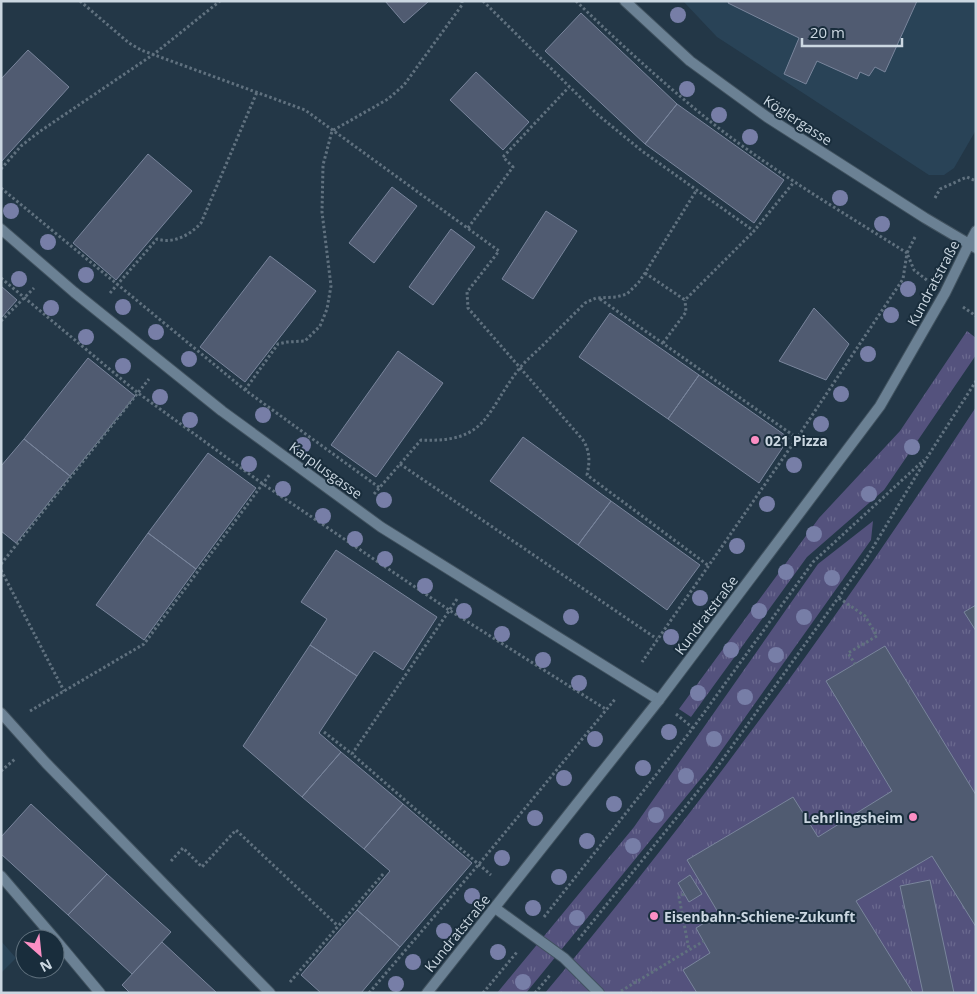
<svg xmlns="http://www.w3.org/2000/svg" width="977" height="994" font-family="'Open Sans',sans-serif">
<defs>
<pattern id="grass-tufts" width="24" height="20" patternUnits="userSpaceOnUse" patternTransform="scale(1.25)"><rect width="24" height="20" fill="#54527d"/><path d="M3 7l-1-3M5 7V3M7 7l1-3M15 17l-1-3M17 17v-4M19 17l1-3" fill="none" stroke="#6b6a8f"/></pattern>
</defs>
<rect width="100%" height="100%" fill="#233747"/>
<path fill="#294357" d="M683 1H976V130L954 168 944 175H929L717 37Z
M1 941 16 958 1 973Z"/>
<path fill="url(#grass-tufts)" d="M967 331 976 338V355L884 490 807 557 691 717 679 709 819 518 900 431Z
M976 407V993H545C701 807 844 610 976 407Z
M873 521 871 540 707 771 526 993H497L634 827 818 564Z"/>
<path fill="#505b71" stroke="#79859c" d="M385 1H429L404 23Z
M729 1H917L885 72 875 67 869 76 860 72 857 79 817 61 806 84 784 74 799 38 728 3Z
M581 13 677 104 645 144 545 51Z
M28 50 69 87 1 162V79Z
M476 72 529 122 503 150 450 100Z
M677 104 784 180 754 223 645 144Z
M148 154 192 191 116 280 73 243Z
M392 187 417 206 374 263 349 243Z
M546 211 577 231 533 299 502 279Z
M451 229 475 247 433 305 409 287Z
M270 256 316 291 245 382 200 347Z
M1 286 17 300 1 318Z
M814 308 849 344 826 380 779 361Z
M610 313 699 375 668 419 579 357Z
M398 351 443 383 376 477 331 445Z
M88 358 135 396 70 476 24 439Z
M699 375 789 438 759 483 668 419Z
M523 437 611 501 578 545 490 481Z
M24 439 70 476 16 543 1 531V466Z
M208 453 256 488 196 569 148 533Z
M611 501 700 565 667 610 578 545Z
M148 533 196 569 144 640 96 605Z
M336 550 437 617 403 670 374 651 357 676 310 645 327 619 301 602Z
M976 605V631L964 612Z
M310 645 357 676 319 733 341 752 302 797 243 746Z
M885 646 976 795V927L932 856 856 901 913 993H697L683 970 710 953 696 928 719 914 687 860 793 797 818 837 892 791 826 681Z
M341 752 403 804 364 849 302 797Z
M31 804 107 874 68 915 1 854V837Z
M403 804 472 863 400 947 357 910 390 871 364 849Z
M107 874 171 932 132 974 68 915Z
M690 875 702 894 689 902 678 883Z
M930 880 954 993H923L900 886Z
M357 910 400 947 361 993H321L301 975Z
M162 942 217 993H130L122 985Z"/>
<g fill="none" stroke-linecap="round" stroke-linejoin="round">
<defs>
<path id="service" d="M1 713 46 763 270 993
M1 876 55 939
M495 908 564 958 599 993
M55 939 100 993"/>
<path id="minor" d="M625 1 690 61 767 117 925 218 969 244 976 231
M1 229 74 292 222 411 381 527 659 700"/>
<path id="tertiary" d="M427 993 659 700 880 406 945 293 969 244 976 248"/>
</defs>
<use href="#service" stroke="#41525f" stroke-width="12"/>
<use href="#minor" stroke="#41525f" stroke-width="12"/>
<use href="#tertiary" stroke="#41525f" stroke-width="12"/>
<path stroke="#60717f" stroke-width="3" stroke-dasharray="2.5 2.5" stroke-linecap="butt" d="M80 1 129 43 141 50 305 110 499 251 467 292 468 308 583 440C590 451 590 462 587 475L709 566
M483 1 598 115 642 151 754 231 794 182
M576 1C618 42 661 81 706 118 769 169 839 210 907 253L903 279 797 438 642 662
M1 169 21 146 39 132 154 54 220 1
M1 188 245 390 380 488
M935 198 940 189 967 177 976 181
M468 228 513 167 503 157 569 87
M915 237 907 253 914 270 928 281
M645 273 685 300 754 231
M1 278 138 393 263 484 449 610 607 710
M110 293 157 239C174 244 190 235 201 223L257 92
M600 299 797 438
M963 307 976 316
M1 321 34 288
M663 343 686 312 685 300
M245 390 278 344 287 342 305 341 320 326 327 309 331 286 322 212 323 165 332 131 388 99 404 85 462 5V1
M400 464 657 639
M374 494 421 440C488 443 485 413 519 369 525 361 534 354 541 347 556 332 570 318 585 303L596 298 616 297 627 294 639 282 645 273 696 191
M1 564 149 379
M1 570 64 691
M839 598 865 616 877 636 848 653 855 664
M457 599 352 754 491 875
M30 711 144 644 270 474
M676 714 693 728
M324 732 352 754
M1 771 15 759
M171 861 183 848 202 867 236 830 338 926
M684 894 679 897 689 950
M544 917 693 728 813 562 924 460
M578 940 715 770 866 559 928 456 976 381
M290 982 384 873
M621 991 704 941
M369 993 479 864 616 698
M483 993 517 952
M535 993 551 974"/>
<use href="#service" stroke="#6b8194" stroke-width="10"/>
<use href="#minor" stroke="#6b8194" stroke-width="10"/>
<use href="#tertiary" stroke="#6b8194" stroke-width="10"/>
</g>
<g fill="#777ea7">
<circle cx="678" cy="15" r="8"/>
<circle cx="687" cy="89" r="8"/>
<circle cx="719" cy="115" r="8"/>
<circle cx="750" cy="137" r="8"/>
<circle cx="840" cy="198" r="8"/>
<circle cx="11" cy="211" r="8"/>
<circle cx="882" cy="224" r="8"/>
<circle cx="48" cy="242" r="8"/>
<circle cx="86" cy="275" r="8"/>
<circle cx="19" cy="279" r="8"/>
<circle cx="908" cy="289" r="8"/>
<circle cx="123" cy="307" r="8"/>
<circle cx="51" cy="308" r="8"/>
<circle cx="891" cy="315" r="8"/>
<circle cx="156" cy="332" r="8"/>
<circle cx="86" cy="337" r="8"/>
<circle cx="868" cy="354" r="8"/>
<circle cx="189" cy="359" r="8"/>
<circle cx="123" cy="366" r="8"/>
<circle cx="841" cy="394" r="8"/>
<circle cx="160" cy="397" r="8"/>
<circle cx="263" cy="415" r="8"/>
<circle cx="190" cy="420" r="8"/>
<circle cx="821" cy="424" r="8"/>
<circle cx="303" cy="445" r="8"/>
<circle cx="912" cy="447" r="8"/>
<circle cx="249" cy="464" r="8"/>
<circle cx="794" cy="465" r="8"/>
<circle cx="283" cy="489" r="8"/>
<circle cx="869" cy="494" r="8"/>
<circle cx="384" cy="500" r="8"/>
<circle cx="767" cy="504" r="8"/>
<circle cx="323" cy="516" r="8"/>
<circle cx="814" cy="534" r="8"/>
<circle cx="355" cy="539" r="8"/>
<circle cx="737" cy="546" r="8"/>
<circle cx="385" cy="559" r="8"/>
<circle cx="786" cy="572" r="8"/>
<circle cx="832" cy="578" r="8"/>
<circle cx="425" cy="586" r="8"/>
<circle cx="700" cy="598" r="8"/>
<circle cx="464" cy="611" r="8"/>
<circle cx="759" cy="611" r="8"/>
<circle cx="571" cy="617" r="8"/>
<circle cx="804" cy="617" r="8"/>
<circle cx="502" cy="634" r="8"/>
<circle cx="671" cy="637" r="8"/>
<circle cx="731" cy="650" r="8"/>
<circle cx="776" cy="655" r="8"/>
<circle cx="543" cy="660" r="8"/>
<circle cx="579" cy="683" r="8"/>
<circle cx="698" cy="693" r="8"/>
<circle cx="745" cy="697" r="8"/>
<circle cx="669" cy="732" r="8"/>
<circle cx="595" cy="739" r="8"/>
<circle cx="714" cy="739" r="8"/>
<circle cx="643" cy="768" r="8"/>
<circle cx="686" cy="776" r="8"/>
<circle cx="564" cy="778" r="8"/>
<circle cx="614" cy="804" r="8"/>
<circle cx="656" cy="815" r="8"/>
<circle cx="535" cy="818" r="8"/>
<circle cx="587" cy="841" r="8"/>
<circle cx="633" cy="846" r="8"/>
<circle cx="502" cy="858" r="8"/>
<circle cx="559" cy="877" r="8"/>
<circle cx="472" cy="896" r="8"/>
<circle cx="533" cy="908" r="8"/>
<circle cx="577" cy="918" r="8"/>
<circle cx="444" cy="931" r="8"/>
<circle cx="498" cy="952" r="8"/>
<circle cx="413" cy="962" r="8"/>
<circle cx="523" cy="982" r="8"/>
<circle cx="396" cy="984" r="8"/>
</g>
<g fill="#fb8fc4" stroke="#192d3c" stroke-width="2">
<circle cx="755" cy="440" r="5"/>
<circle cx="913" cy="817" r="5"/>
<circle cx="654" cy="916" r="5"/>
</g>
<g text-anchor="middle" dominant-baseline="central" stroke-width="4" stroke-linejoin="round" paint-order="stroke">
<g font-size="14" fill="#cbd7e1" stroke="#192d3c">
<text transform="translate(798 120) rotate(33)">Köglergasse</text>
<text transform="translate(933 283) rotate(-62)">Kundratstraße</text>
<text transform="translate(326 470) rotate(36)">Karplusgasse</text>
<text transform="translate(706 615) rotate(-53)">Kundratstraße</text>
<text transform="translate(457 933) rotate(-51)">Kundratstraße</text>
</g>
<g font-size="14" font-weight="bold" fill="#cbd7e1" stroke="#192d3c" text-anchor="start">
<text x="765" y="440">021 Pizza</text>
<text x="903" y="817" text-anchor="end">Lehrlingsheim</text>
<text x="664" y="916">Eisenbahn-Schiene-Zukunft</text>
</g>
</g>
<rect width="977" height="994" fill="none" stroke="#cbd7e1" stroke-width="5"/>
<g transform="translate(40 954) rotate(153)"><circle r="24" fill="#192d3c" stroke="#60717e"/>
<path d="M0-4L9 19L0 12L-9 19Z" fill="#fb8fc4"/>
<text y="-8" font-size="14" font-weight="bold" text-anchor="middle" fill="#cbd7e1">N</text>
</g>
<path d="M802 38v8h100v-8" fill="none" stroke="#cbd7e1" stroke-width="2.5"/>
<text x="810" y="38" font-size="15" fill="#cbd7e1" stroke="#192d3c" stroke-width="4" paint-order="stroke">20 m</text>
</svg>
